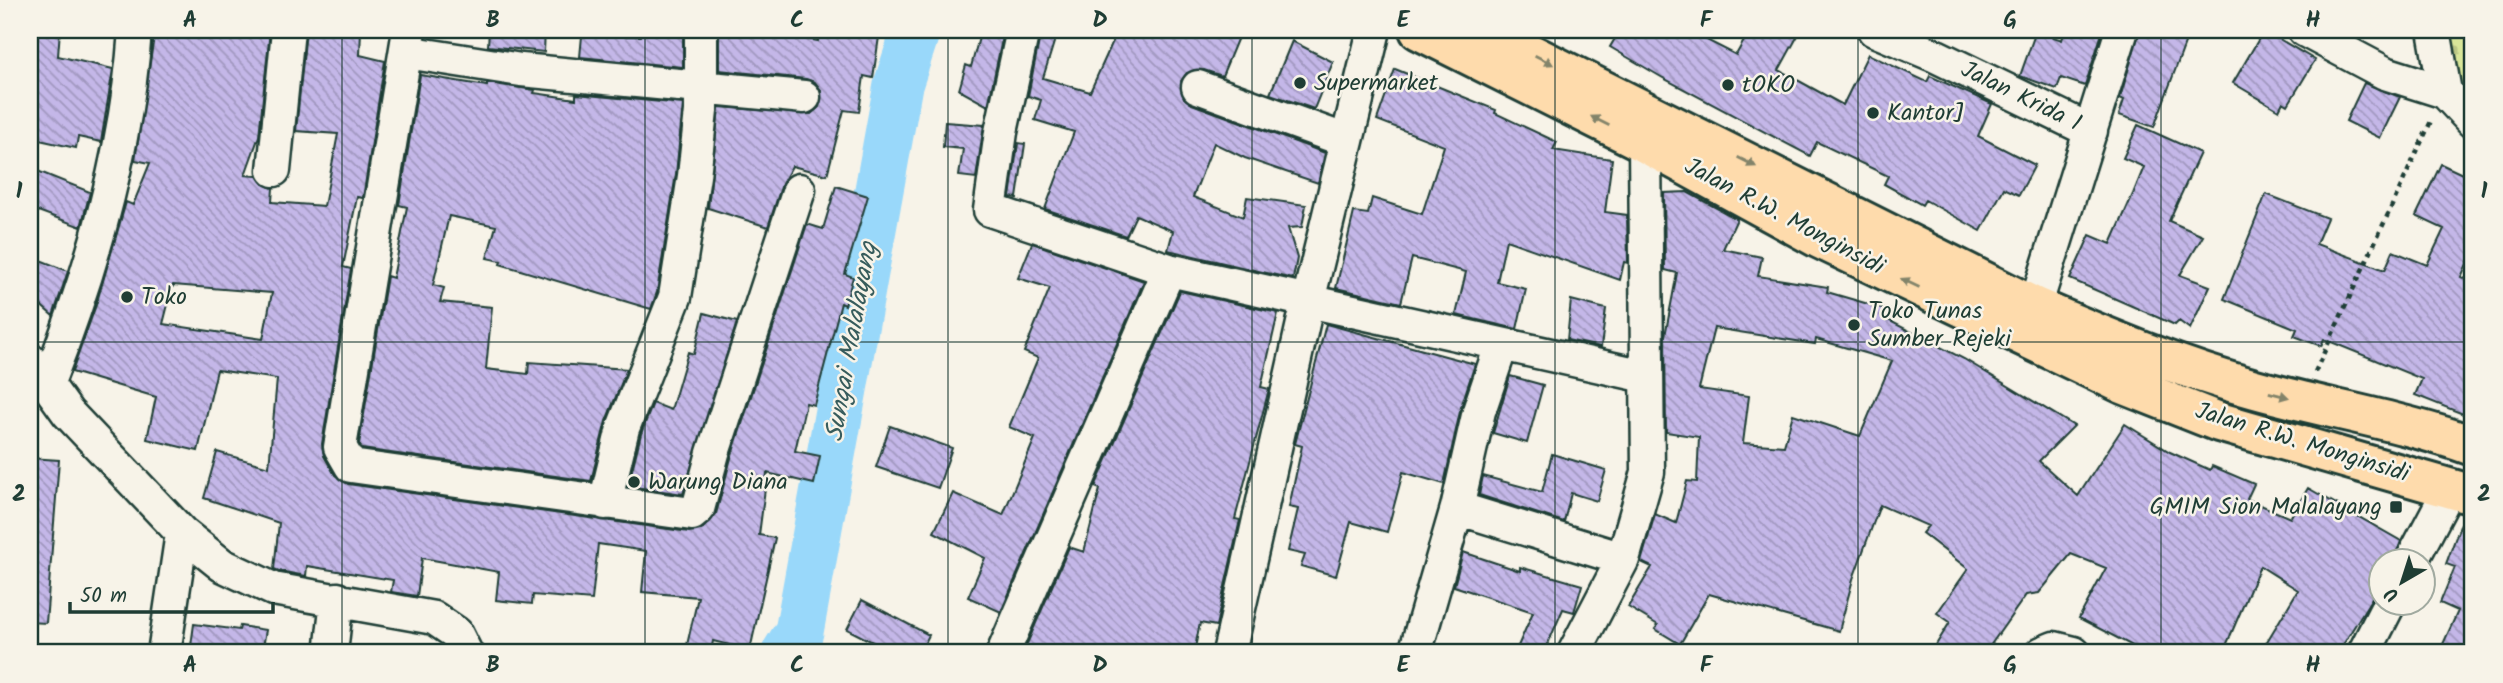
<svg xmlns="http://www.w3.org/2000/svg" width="2503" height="683" font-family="Kalam,sans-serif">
<defs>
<pattern id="cemetery-stones" width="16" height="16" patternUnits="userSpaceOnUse" patternTransform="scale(1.75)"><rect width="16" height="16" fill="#d9e699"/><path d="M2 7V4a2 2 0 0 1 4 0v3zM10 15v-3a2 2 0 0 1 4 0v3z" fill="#bac684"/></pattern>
<pattern id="building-back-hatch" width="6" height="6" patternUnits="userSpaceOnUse" patternTransform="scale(1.75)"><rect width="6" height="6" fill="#c4b7e8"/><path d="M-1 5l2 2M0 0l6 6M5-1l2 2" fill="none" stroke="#9f96bd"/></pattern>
</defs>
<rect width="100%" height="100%" fill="#f7f3e8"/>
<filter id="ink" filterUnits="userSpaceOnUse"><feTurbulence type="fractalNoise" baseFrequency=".0143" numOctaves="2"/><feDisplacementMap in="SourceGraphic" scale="14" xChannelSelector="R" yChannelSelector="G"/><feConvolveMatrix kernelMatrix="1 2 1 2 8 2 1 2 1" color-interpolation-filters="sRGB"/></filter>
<g filter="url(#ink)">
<path fill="url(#cemetery-stones)" stroke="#7c9266" stroke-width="2" d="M2445 30H2473V106L2454 91Z"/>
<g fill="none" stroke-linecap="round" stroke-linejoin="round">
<path stroke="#99d8fa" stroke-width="49" d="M786 653 799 632 898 85 916 30"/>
</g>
<path fill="url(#building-back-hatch)" stroke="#1f3d34" stroke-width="2" fill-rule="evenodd" d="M30 30H60L58 56 113 69 101 142 78 137 76 148 30 138Z
M155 30H270L259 136 245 175 257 176 263 184 273 188 272 202 324 206 338 134 296 131 306 30H361L360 55 385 61 363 198 357 197 343 267 351 269 322 444 324 456 335 475 348 484 689 532 703 528 716 514 731 458 807 224 823 229 836 186 868 196 845 274 853 277 845 305 841 303 814 405 806 403 795 451 820 456 814 484 767 473 759 535 775 538 750 650 713 641 711 651 687 645 698 597 642 592 646 551 598 544 592 600 533 595 532 604 496 600 499 572 422 558 417 596 391 592 393 580 307 566 306 576 279 571 274 569 279 523 204 498 217 452 269 467 277 379 217 370 198 451 147 439 156 397 72 372 96 305 126 202 133 205 150 163 135 160ZM173 285 272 293 263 339 163 324Z
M489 30H545L544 52 488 46Z
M642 30H683V67L580 57 582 36H641Z
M719 30H758L818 41 819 30H880L873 78 864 76 859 112 844 110 827 175 792 166 782 184 768 227 708 208 719 107 811 114 819 107 821 90 815 82 806 79 719 70Z
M981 30H1004L988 106 959 90 966 65 971 67Z
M1118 30H1241L1222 76 1204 70 1187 73 1181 81 1184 98 1192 104 1325 153 1318 183 1245 158 1214 143 1193 197 1243 217 1247 197 1306 205 1302 227 1288 228 1297 258 1293 279 1168 250 1173 231 1136 215 1126 236 1045 209 1074 132 1035 120 1041 100 1028 96 1041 31 1056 36 1043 78 1090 92Z
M1620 30H1687L1736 55 1750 30H1801L1779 70 1843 105 1868 54 1927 82 1930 76 1992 104 1978 136 2035 165 2019 195 2004 188 1981 231 1925 200 1922 205 1884 184 1888 176 1817 142 1810 156 1663 78 1610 47Z
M2065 30H2103L2085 86 2061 78 2057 89 2020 76 2036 31 2062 40Z
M2140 30H2190L2154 127 2119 115 2124 100 2120 98Z
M2264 30 2315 60 2288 105 2283 102 2279 110 2233 83Z
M1292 41 1333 62 1314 109 1270 94Z
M1395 69 1496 110 1495 113 1557 142 1553 150 1612 159 1605 212 1627 215 1628 263 1624 262 1620 280 1506 240 1497 282 1526 289 1517 329 1456 315 1466 272 1412 258 1401 303 1336 288 1354 212 1368 214 1372 198 1422 214 1444 146 1377 120Z
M420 75 487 86V83L535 90 534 93 576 99V94L683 104 676 174 657 292 651 309 500 264 501 261 487 258 496 226 449 216 433 285 444 288 440 302 492 307 486 369 528 374 529 362 627 369 606 421 591 481 362 449 359 444 387 276 393 278 407 207 399 205Z
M2364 83 2400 97 2380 138 2346 121Z
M945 122 984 125 976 178 959 176 963 149 943 147Z
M2138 125 2200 153 2169 221 2203 236 2180 275 2210 286 2190 329 2179 321 2175 325 2070 279 2090 235 2111 244 2133 194 2144 167 2123 158Z
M1018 143 1025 144 1017 198 1010 197Z
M2441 164 2473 179V251L2461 277 2473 282V388L2463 414 2415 395 2422 379 2324 339 2321 346 2294 336 2297 329 2224 299 2266 194 2327 218 2316 244 2385 270 2393 251 2427 265 2444 229 2416 216Z
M30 168 90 192 81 227 30 208Z
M1687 192 1737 219 1723 249 1762 257 1758 276 1828 287 1827 292 1889 310 1886 319 1964 359 2074 426 2039 461 2078 496 2125 424 2170 452 2210 470 2212 466 2254 484 2247 499 2290 518 2308 488 2401 541 2394 561H2381V583L2338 653H2260L2298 590 2260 566 2223 653H2146L2079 618 2106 568 2071 554 2039 593 2026 595 1985 653H1931L1950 622 1937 613 1968 569 1922 533 1928 526 1880 505 1853 579 1839 631 1709 594 1680 644 1655 629 1658 625 1628 607 1652 567 1641 562 1655 514 1676 523 1687 481 1697 482 1699 437 1666 432 1665 336 1677 273 1665 270 1664 193ZM1714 328 1815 344 1816 339 1892 361 1860 436 1793 414 1784 446 1743 443 1749 396 1699 389Z
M1032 243 1144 281 1001 612 968 597 985 558 934 532 953 493 1003 515 1035 438 1009 427 1038 358 1024 352 1050 288 1018 278Z
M30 256 68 271 53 316 30 296Z
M1180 291 1278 313 1261 387 1269 389 1235 519 1240 520 1216 626 1200 623 1194 653H1023L1069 547 1084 552 1100 489 1095 487Z
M1571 300 1606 309 1601 347 1567 340Z
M704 313 737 322 683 494 628 486 641 434 653 403 671 410 688 352 694 354Z
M1326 324 1475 364 1461 407 1444 484 1403 472 1387 532 1351 522 1336 576 1301 566 1305 555 1288 551 1298 509 1289 507 1302 446 1295 444Z
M1510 376 1543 385 1527 443 1493 433Z
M890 426 952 448 938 488 876 467Z
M1552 454 1606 470 1597 501 1571 493 1564 522 1479 495 1483 476 1542 492Z
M30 458 59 460 46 623 30 622Z
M2464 515 2473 516V653H2439L2458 611 2440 603 2455 567 2446 564Z
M1463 552 1520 571V567L1582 585 1574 612 1563 609 1544 653H1515L1533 612 1454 586Z
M862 600 929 635 920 653H894L847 629Z
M194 624 239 630 240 626 266 630 262 653H190Z"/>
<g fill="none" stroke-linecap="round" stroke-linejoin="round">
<defs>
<path id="minor" d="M409 30 340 447 351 466 692 514 698 509 713 453 799 190
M1023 30 1001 132 990 210 1169 270 1645 376
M1874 30 1936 56 2091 131
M2304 30 2385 73 2445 92
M2434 30 2445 92 2473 122
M406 52 521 70 804 97
M1198 87 1347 141
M274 170 288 30
M2035 307 2122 30
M30 360 68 413 182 533 222 565 273 589 434 618 456 633 466 653
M47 385C91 273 127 151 135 30
M605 503 623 428 675 297 694 176 701 111V30
M1457 508 1623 559
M2412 560 2450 488
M164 653 182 533
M331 653 337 599
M1003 653 1169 270
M1229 653 1308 301 1374 30
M1415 653 1457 508 1479 411 1501 346
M1574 653 1623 559 1648 472 1645 143
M2042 653 2054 648 2074 653
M2364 653 2390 602"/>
<path id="highway" d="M1419 30 1645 143 1820 239 2123 384 2219 422 2473 495
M1483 30 2035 307C2107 338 2179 368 2255 389 2327 409 2403 421 2473 446"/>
</defs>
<use href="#minor" stroke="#1f3d34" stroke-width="37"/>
<use href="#highway" stroke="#1f3d34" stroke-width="44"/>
<path stroke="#1f3d34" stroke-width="4.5" stroke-dasharray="5 5" stroke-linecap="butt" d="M2315 372 2432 119"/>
<use href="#minor" stroke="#f7f3e8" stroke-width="32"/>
<use href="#highway" stroke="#fedbac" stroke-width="38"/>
</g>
<defs><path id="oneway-solid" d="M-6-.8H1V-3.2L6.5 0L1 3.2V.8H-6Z" transform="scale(1.75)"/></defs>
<g fill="#83846a">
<use href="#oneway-solid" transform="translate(1544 60) rotate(27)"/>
<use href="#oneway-solid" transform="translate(1600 121) rotate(-153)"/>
<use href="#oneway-solid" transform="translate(1747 162) rotate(27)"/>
<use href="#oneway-solid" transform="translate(1910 283) rotate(-154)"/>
<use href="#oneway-solid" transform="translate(2279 395) rotate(14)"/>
</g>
</g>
<path fill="none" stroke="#1f3d34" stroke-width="2" stroke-opacity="0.55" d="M342 30V653M645 30V653M948 30V653M1252 30V653M1555 30V653M1858 30V653M2161 30V653M30 342H2473"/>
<g fill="#1f3d34" stroke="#f7f3e8" stroke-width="2.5">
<circle cx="1300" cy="83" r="7"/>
<circle cx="1728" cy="85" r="7"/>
<circle cx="1873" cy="113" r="7"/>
<circle cx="127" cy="297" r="7"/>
<circle cx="1854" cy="325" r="7"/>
<circle cx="634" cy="482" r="7"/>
<rect x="2389" y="500" width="14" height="14" rx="3.5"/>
</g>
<g text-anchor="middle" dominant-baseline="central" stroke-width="5" stroke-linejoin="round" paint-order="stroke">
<g font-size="24" fill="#1f3d34" stroke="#f7f3e8" text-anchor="start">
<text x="1314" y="83">Supermarket</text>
<text x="1742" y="85">tOKO</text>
<text x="1887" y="113">Kantor]</text>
<text x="141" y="297">Toko</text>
<text x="1868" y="311">Toko Tunas<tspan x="1868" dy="28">Sumber Rejeki</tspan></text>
<text x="648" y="482">Warung Diana</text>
<text x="2382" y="507" text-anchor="end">GMIM Sion Malalayang</text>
</g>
<g font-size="24" fill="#1f3d34" stroke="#f7f3e8">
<text transform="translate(2021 97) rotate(26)">Jalan Krida 1</text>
<text transform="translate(1784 217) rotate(28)">Jalan R.W. Monginsidi</text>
<text transform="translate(2302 443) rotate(17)">Jalan R.W. Monginsidi</text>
</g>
<g font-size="26" font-style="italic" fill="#375c5c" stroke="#f7f3e8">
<text transform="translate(852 342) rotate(-80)">Sungai Malalayang</text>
</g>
</g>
<rect width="2503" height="683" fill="none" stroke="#f7f3e8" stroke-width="77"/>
<g transform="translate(2402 582) rotate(219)"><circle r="33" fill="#f7f3e8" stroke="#a1aaa0" stroke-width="2"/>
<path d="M0-5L12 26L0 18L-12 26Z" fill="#1f3d34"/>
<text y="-10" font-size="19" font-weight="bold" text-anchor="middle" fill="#1f3d34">U</text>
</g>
<path d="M70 602v10h203v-10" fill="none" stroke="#1f3d34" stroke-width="3.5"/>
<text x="80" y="602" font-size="21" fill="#1f3d34" stroke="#f7f3e8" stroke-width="5" paint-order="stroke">50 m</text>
<rect x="38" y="38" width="2426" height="606" fill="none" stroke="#1f3d34" stroke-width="2.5"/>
<g font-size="23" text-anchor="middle" font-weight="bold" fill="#1f3d34">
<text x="190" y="27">A</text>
<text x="493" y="27">B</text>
<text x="797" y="27">C</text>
<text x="1100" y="27">D</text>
<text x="1403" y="27">E</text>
<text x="1706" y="27">F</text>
<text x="2010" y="27">G</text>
<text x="2313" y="27">H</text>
<text x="19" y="198">1</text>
<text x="2484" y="198">1</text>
<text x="19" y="501">2</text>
<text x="2484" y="501">2</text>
<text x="190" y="672">A</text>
<text x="493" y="672">B</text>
<text x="797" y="672">C</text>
<text x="1100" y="672">D</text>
<text x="1403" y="672">E</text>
<text x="1706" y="672">F</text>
<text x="2010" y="672">G</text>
<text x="2313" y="672">H</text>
</g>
</svg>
